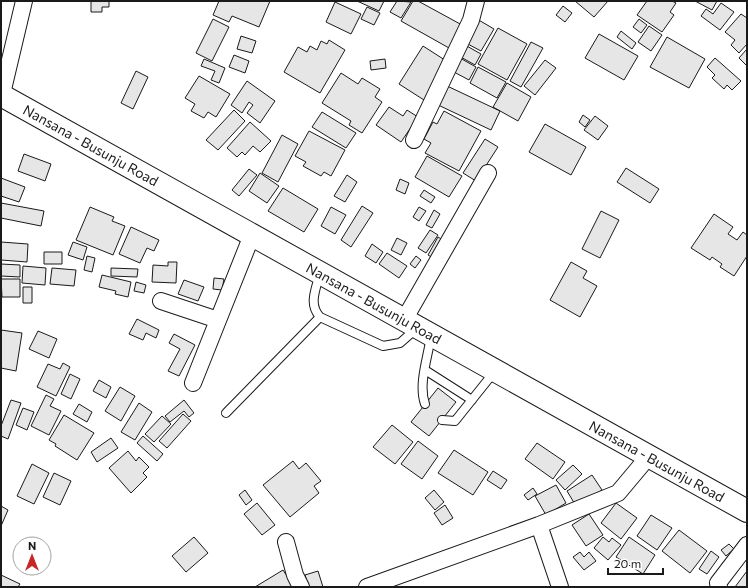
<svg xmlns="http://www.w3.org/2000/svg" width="748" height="588" font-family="Commissioner,sans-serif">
<rect width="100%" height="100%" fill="#fff"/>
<path fill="#e6e6e6" stroke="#1a1a1a" d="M91 1H109V7H102V12H91Z
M219 1H270L259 27 232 16 229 22 213 15Z
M357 1H384L379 11Z
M397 1 411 2 401 18 390 12Z
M413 1H418L462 25 449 48 401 21Z
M575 1H608L594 17Z
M647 1H672L676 3 670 12 674 15 662 32 637 15Z
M695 1H717L712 10Z
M335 2 361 14 351 34 326 22Z
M721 3 734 12 720 30 701 16 706 9 713 14Z
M563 6 572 13 565 22 556 15Z
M367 7 380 13 374 25 361 19Z
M741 14 747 18V44L739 53 731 45 735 40 725 32Z
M213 19 229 27 212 61 196 53Z
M477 19 494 29 481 51 464 42Z
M639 19 647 25 641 33 633 27Z
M649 26 662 35 651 51 638 42Z
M498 28 527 44 507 80 478 64Z
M621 31 636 43 632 49 617 37Z
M599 34 638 56 624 80 585 58Z
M241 36 256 41 252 53 237 49Z
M667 37 705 59 689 88 650 67Z
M329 40 345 50 320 93 284 72 298 47 307 52 310 46 317 50 321 41 327 44Z
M531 42 543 48 521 87 510 81Z
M465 45 481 54 475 65 459 56Z
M423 46 448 62 424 100 399 84Z
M747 49V66L739 58Z
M234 55 249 61 245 73 229 67Z
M460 58 476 67 469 80 452 71Z
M715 58 741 81 732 90 727 85 724 89 712 78 715 75 707 67Z
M204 59 225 68 219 83 211 80 215 71 201 66Z
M385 59 386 68 371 70 370 61Z
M545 60 556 68 535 95 524 86Z
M478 67 506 82 497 98 470 83Z
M136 71 148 77 133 109 121 103Z
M341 73 358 84 362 78 380 89 375 97 382 102 362 133 349 125 351 121 322 103Z
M199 76 230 94 216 117 208 112 204 118 191 111 195 104 185 98Z
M247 81 275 101 260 123 247 113 253 105 249 102 242 113 231 105Z
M507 83 531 97 518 121 493 107Z
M445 85 500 111 491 130 436 104Z
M389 107 403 116 407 110 418 117 401 142 376 125Z
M234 110 245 121 218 150 206 140Z
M444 111 481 131 459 171 425 153 431 143 424 139 433 122 437 124Z
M322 112 356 133 346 148 312 127Z
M583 115 590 120 585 127 579 122Z
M595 116 608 126 598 140 584 130Z
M250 122 271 141 260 152 253 146 245 155 242 152 237 157 227 148Z
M545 124 586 147 571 175 529 152Z
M309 131 345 150 331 176 324 172 321 176 303 166 306 162 295 156Z
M282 135 298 144 278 182 262 173Z
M485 139 498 147 476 181 463 173Z
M24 154 51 164 45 181 18 171Z
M427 156 462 176 449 197 415 177Z
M626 168 659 189 650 203 617 182Z
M249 169 257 175 239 196 232 190Z
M260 173 279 186 267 203 249 191Z
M347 175 357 182 345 202 334 196Z
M1 178 25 187 19 202 1 196Z
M400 179 409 183 405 194 396 190Z
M283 188 318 209 304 232 268 211Z
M424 190 435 197 431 203 420 196Z
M1 203 44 211 41 226 1 218Z
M362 206 373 213 351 247 341 240Z
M90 207 114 217 112 221 125 226 113 255 76 240Z
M331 207 346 215 335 234 321 226Z
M419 207 426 211 419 221 413 217Z
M434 210 440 214 432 228 426 225Z
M601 211 619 220 600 258 582 249Z
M714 214 733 227 728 234 737 240 743 232 747 235V256L734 276 720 267 722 264 712 257 710 260 691 248Z
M131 227 159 240 154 251 147 248 140 263 119 254Z
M430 230 438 235 426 253 418 248Z
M438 237 443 240 433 258 428 255Z
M397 238 407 243 401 255 391 250Z
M1 242 28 244 27 262 1 260Z
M73 242 87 247 83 260 68 255Z
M372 244 383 252 376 263 365 256Z
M44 252H62V264H44Z
M387 253 407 266 399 278 379 264Z
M87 256 95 258 92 272 84 270Z
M416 256 421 260 415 268 410 264Z
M168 262H177L176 283 152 282 153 265 168 266Z
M571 262 587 271 583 278 597 286 580 317 550 300Z
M1 264 20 265V277L1 276Z
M23 266 46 268 45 285 22 283Z
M52 268 76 270 74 286 50 284Z
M111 268 138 269 137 277 111 276Z
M102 275 131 282 128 297 115 294 116 291 99 287Z
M214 278 224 279 222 290 213 289Z
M1 279H20V297H2Z
M184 280 204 287 198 301 178 294Z
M136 282 146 285 144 293 134 291Z
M23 287H32V303H23Z
M137 319 159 330 156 338 146 333 143 340 129 334Z
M1 330 22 333 16 371 1 368Z
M38 331 57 339 49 358 29 349Z
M174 334 195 345 179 376 168 371 180 349 169 343Z
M63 363 70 367 56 396 37 387 48 364 60 369Z
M70 374 80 379 71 399 61 394Z
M99 380 111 387 106 398 93 391Z
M120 387 135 396 121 421 105 411Z
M438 388 456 402 429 436 411 422Z
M46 395 54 399 50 406 61 411 49 435 31 426Z
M11 400 21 403 8 439 1 436V426Z
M184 400 194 413 189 417 184 411 170 422 165 416Z
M139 403 152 412 135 440 121 432Z
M79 404 92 412 87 422 73 414Z
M23 408 34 412 27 430 16 425Z
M183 414 191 421 167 448 159 441Z
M64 415 94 433 77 460 55 446 56 444 49 440Z
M162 416 171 424 154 442 145 434Z
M392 425 413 442 395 464 373 447Z
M143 436 163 454 157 461 137 443Z
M111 438 118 448 97 462 91 452Z
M418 441 438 456 422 479 401 464Z
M537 443 565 462 553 479 525 459Z
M454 450 488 472 473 495 438 473Z
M128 451 136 461 139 457 149 467 143 473 147 477 131 493 109 468Z
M293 461 299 469 306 463 321 481 314 486 319 493 290 517 263 485Z
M32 464 49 473 34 504 17 496Z
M573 465 582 474 565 490 556 480Z
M493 471 507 480 501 489 487 480Z
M54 473 71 481 60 505 43 497Z
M592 475 602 490 576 506 567 491Z
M556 485 566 503 546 515 535 496Z
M533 488 537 494 528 500 524 495Z
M245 490 252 500 246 505 239 495Z
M434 490 444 502 435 510 425 498Z
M257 503 275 525 262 535 244 514Z
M616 503 637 518 621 539 601 523Z
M445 505 453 518 442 525 434 513Z
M1 506 8 510 1 526Z
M589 514 603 535 586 546 572 525Z
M651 515 672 528 657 550 637 536Z
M679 530 707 551 690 573 662 551Z
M194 537 208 553 186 572 172 556Z
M603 537 609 542 612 538 621 545 608 560 594 548Z
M629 537 655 555 643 574 616 557Z
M729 544 734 549 726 556 721 550Z
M711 551 719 557 707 574 699 569Z
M580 552 584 557 589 552 596 561 584 570 573 557Z
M283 570 294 587H255Z
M318 571 323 587H309L305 575Z
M747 571V587H735Z
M1 575 20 584 18 587H1Z"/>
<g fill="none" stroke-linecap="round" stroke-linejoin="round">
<defs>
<path id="service" d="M320 273C316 289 308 304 320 317L383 346 400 343 417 328
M425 370 472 400
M425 404C418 384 428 357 431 336
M226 413 320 317
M442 420 455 421 495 371"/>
<path id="minor" d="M1 98 24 1
M414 140 471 20 476 1
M161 301 218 320
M404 320 488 173
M193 383 252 235
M539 525 560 587
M286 542 295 575 301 587
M367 587 539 525 618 493 649 456
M719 587 718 583 747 545"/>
<path id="primary" d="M1 95 747 511"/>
</defs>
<use href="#service" stroke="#1a1a1a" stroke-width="10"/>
<use href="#minor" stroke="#1a1a1a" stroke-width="18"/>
<use href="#primary" stroke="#1a1a1a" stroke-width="24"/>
<use href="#service" stroke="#fff" stroke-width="8"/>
<use href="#minor" stroke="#fff" stroke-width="16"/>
<use href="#primary" stroke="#fff" stroke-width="22"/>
</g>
<g text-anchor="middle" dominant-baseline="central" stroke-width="3" stroke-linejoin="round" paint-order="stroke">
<g font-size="14" fill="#1a1a1a" stroke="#fff">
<text transform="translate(91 145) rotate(29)">Nansana - Busunju Road</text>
<text transform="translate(374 303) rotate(29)">Nansana - Busunju Road</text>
<text transform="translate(657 461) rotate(29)">Nansana - Busunju Road</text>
</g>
</g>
<rect width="748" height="588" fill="none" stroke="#1a1a1a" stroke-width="4"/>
<g transform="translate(32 556)"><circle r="19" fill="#ffffff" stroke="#a3a3a3"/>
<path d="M0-3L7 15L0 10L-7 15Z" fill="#c62828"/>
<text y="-6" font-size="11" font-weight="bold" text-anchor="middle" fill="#1a1a1a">N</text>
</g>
<path d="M608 568v6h55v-6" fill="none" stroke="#1a1a1a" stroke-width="2"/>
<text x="614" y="568" font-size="12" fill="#1a1a1a" stroke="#ffffff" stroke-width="3" paint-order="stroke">20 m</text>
</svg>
